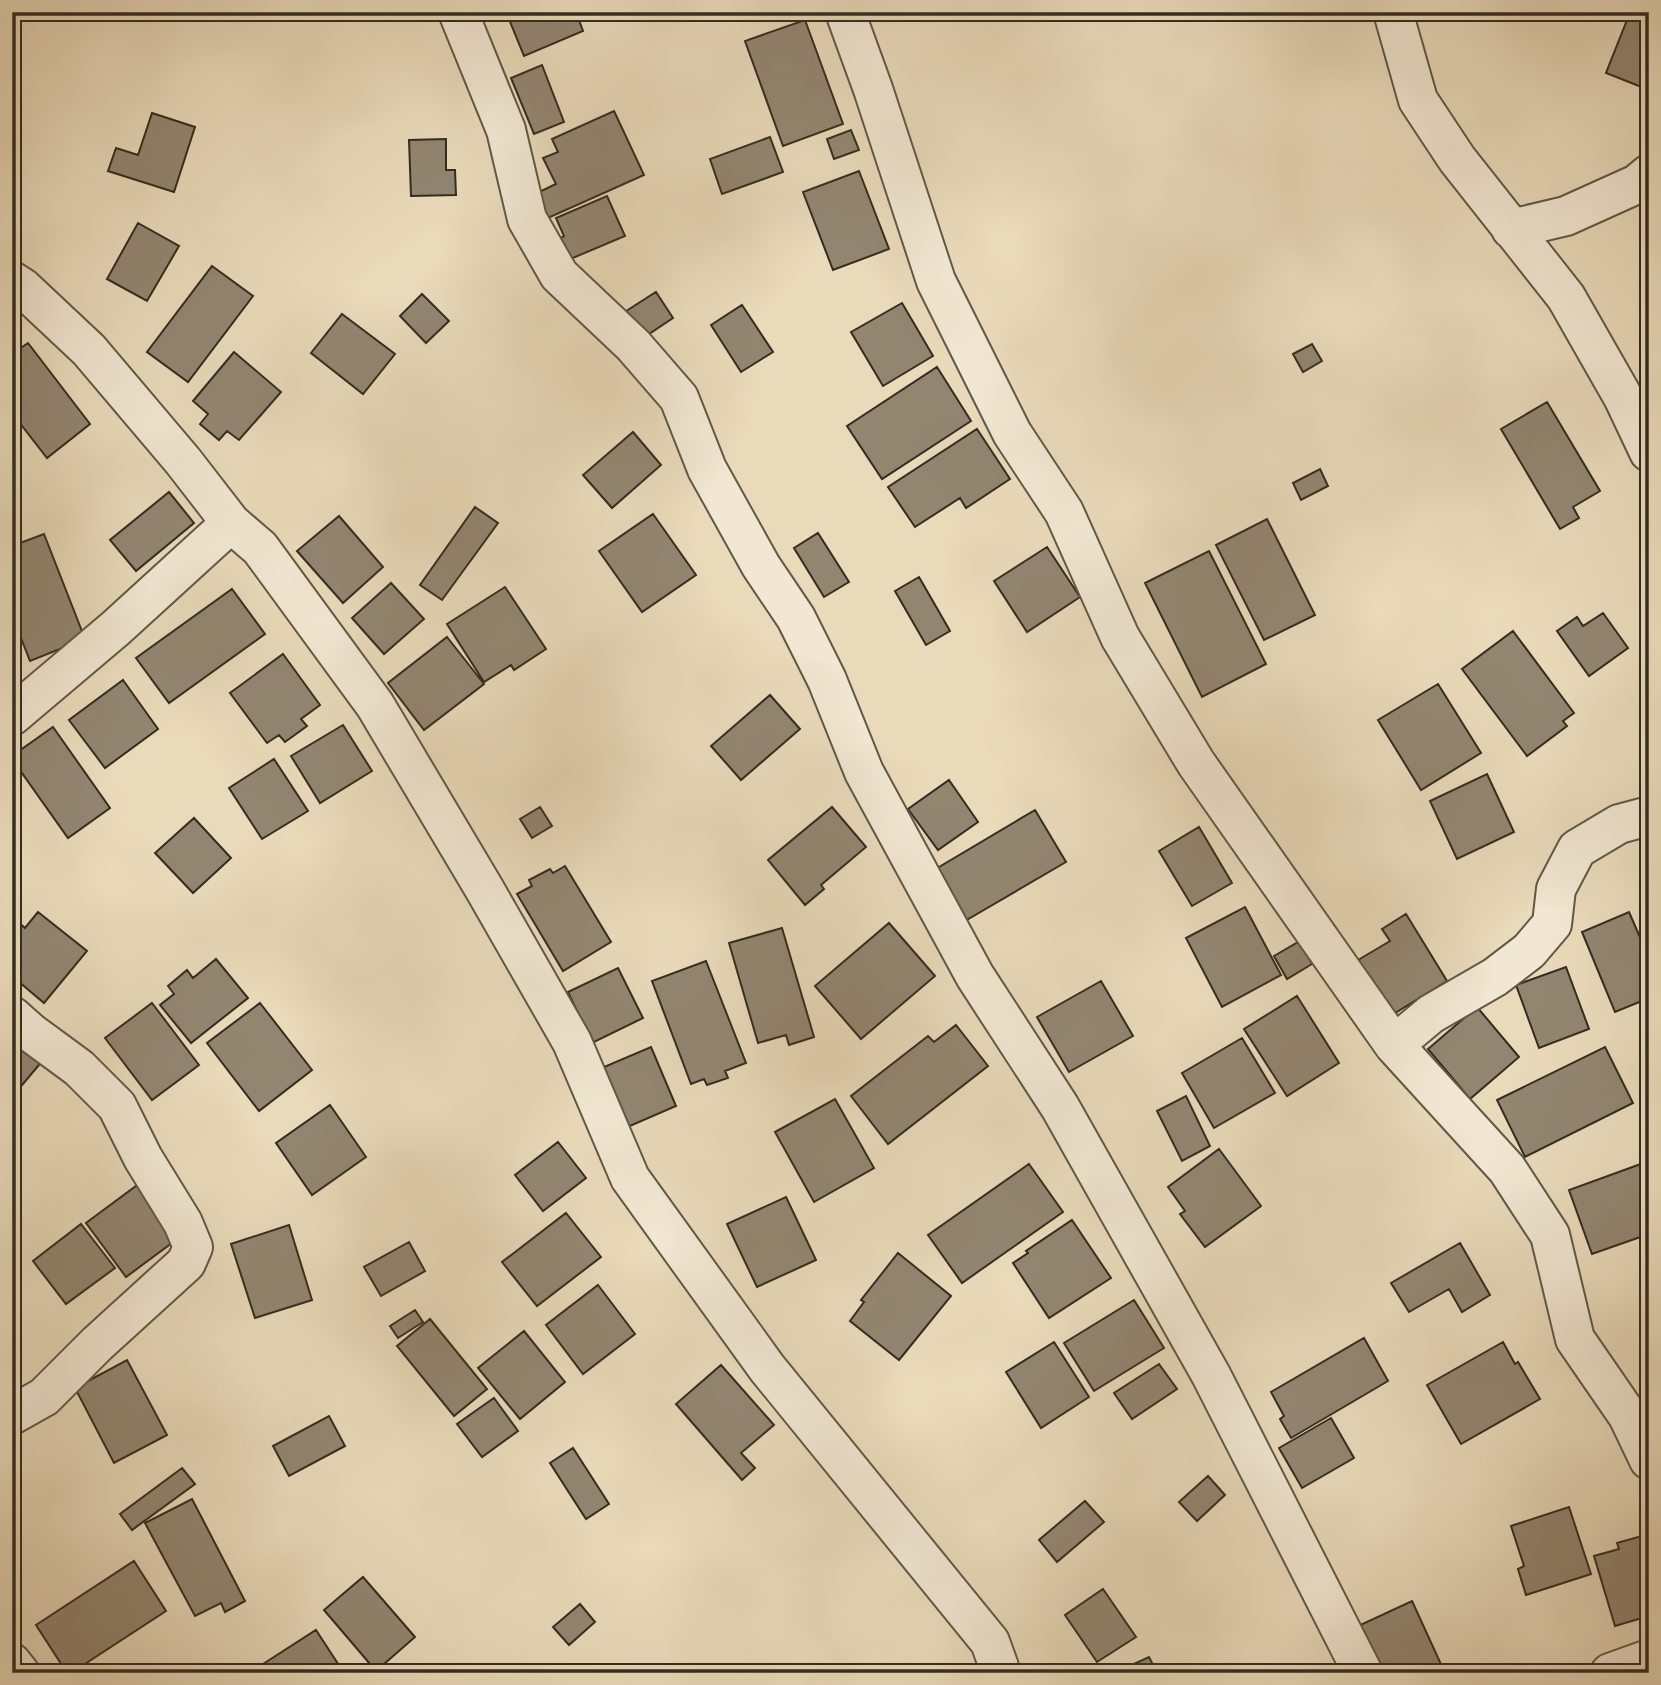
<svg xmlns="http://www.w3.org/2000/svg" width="1661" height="1685" font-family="Alegreya,serif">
<rect width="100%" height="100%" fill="#e9daba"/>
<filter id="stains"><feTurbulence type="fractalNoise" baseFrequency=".00286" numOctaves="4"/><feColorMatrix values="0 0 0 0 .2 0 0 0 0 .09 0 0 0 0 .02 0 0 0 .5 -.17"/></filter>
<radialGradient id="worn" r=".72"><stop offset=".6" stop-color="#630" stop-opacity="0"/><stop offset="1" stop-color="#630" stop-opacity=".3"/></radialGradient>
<path fill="#928671" stroke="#342c21" stroke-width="2" d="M506 12H576L583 31 524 56Z
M1629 15 1649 23V90L1606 73Z
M805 20 843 124 783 146 745 41Z
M542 65 564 122 534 134 511 78Z
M614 111 644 175 548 218 537 193 556 184 543 158 558 152 552 139Z
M152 113 195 127 174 192 108 171 116 148 138 155Z
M851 130 859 150 834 159 827 139Z
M770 137 783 172 722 194 710 159Z
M446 139V170H455L456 195 411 196 409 140Z
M859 171 889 249 833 270 803 192Z
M607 196 625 236 568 260 559 239 564 236 556 218Z
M138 223 179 246 147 301 107 279Z
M212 266 253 296 188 382 147 352Z
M656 292 673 318 637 342 620 315Z
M422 294 449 321 426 343 400 316Z
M902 303 933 356 883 386 851 332Z
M742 305 773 352 741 372 711 325Z
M342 314 395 354 363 394 311 353Z
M28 343 90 424 47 458 12 413V354Z
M1312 344 1322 361 1303 372 1293 354Z
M234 352 281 392 239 440 227 431 219 440 200 424 208 414 193 401Z
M937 367 971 421 882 479 847 426Z
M1547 402 1600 491 1573 507 1579 518 1560 529 1501 429Z
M977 429 1010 479 966 508 960 498 915 527 888 487Z
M633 432 661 465 612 508 583 475Z
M1320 469 1328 486 1301 500 1293 483Z
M169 492 194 523 136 571 110 540Z
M475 507 498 523 442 600 420 585Z
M653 514 696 575 642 612 599 551Z
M339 516 383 567 343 603 297 551Z
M1267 519 1315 615 1264 640 1216 545Z
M818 533 849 582 824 597 794 548Z
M44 534 85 639 30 661 12 615V546Z
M1047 547 1080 597 1027 632 994 581Z
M1209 551 1266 664 1202 697 1145 583Z
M919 577 950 631 926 645 895 591Z
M391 583 424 619 384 654 352 618Z
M505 587 546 649 514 670 511 665 484 682 447 624Z
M232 589 265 634 169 703 136 658Z
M1603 613 1628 648 1589 676 1557 631 1577 617 1583 626Z
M1513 631 1574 713 1563 721 1567 726 1527 756 1462 669Z
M447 637 484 684 424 730 388 683Z
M283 654 320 705 301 719 307 726 285 742 279 735 267 743 230 693Z
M123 680 158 729 105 768 69 720Z
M1438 684 1481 753 1421 790 1378 720Z
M770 695 800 729 741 780 711 746Z
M343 725 372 771 320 803 291 756Z
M53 727 110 808 68 838 12 759V756Z
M274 759 308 811 262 839 229 788Z
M1487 774 1514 832 1457 859 1430 801Z
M949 780 978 822 938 850 908 809Z
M540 807 552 826 532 838 520 819Z
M832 807 866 847 821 885 824 889 805 905 768 860Z
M1035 810 1066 862 965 921 934 870Z
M194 818 231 858 193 893 155 853Z
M1199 827 1232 883 1192 906 1159 851Z
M565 866 611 942 563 971 517 894 532 886 529 880 550 869 553 873Z
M1245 907 1281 975 1222 1007 1186 938Z
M38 912 87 951 44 1003 12 976V929L18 922 25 928Z
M1629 912 1649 958V998L1615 1012 1582 932Z
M1406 914 1447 981 1387 1018 1353 963 1390 941 1382 929Z
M889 923 935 976 861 1039 815 986Z
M782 928 814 1037 789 1045 786 1035 758 1043 729 943Z
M1300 941 1312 964 1287 979 1274 956Z
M216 959 248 998 191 1043 160 1005 174 994 168 986 187 970 193 978Z
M706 961 746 1063 725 1071 728 1078 707 1085 704 1079 691 1084 652 981Z
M1566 967 1589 1029 1539 1048 1516 985Z
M618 968 643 1018 592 1043 568 992Z
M1101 981 1133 1036 1069 1072 1037 1017Z
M1297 996 1339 1063 1287 1096 1244 1029Z
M152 1003 199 1065 152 1100 105 1038Z
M260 1003 312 1070 259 1111 207 1043Z
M1477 1007 1519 1057 1470 1099 1428 1049Z
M956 1025 988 1066 888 1144 851 1096 928 1036 934 1042Z
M12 1032 44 1059 12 1097Z
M1242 1038 1275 1093 1214 1128 1182 1073Z
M651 1047 676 1106 623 1129 597 1070Z
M1605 1047 1633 1103 1525 1157 1497 1100Z
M1186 1096 1210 1146 1182 1161 1157 1111Z
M835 1099 874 1168 814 1202 775 1132Z
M330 1105 366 1157 312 1195 276 1143Z
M558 1142 586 1178 543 1211 515 1175Z
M1219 1149 1261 1206 1205 1247 1180 1214 1185 1211 1168 1187Z
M1649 1161V1234L1592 1254 1569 1190Z
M1029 1164 1063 1212 962 1283 928 1235Z
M140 1183 180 1237 126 1277 86 1223Z
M786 1197 816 1260 757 1287 727 1224Z
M566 1213 601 1257 537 1306 502 1262Z
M1072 1220 1111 1278 1049 1318 1013 1263 1028 1253 1026 1251Z
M81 1224 115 1268 66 1304 33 1261Z
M289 1225 312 1300 255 1318 231 1244Z
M409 1242 425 1271 381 1296 364 1267Z
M1460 1243 1490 1295 1462 1312 1449 1289 1409 1312 1391 1283Z
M898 1253 951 1296 899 1360 850 1321 864 1302 861 1300Z
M598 1285 635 1334 583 1374 546 1325Z
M1134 1300 1164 1348 1094 1391 1064 1343Z
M415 1310 423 1322 398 1338 390 1326Z
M430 1319 487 1389 454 1416 397 1346Z
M524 1331 565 1382 520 1419 478 1368Z
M1364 1338 1388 1381 1291 1438 1280 1419 1284 1416 1271 1392Z
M1054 1342 1089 1397 1041 1428 1006 1372Z
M1503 1342 1515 1364 1518 1362 1540 1399 1461 1444 1427 1385Z
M127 1360 167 1435 114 1463 75 1388Z
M1159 1364 1177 1389 1132 1419 1114 1393Z
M721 1365 774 1425 741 1453 755 1468 742 1480 676 1404Z
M494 1398 518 1431 482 1457 457 1424Z
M329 1416 345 1446 289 1476 273 1446Z
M1331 1418 1354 1458 1302 1488 1279 1448Z
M573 1448 609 1504 586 1519 550 1463Z
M182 1468 195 1484 132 1530 120 1514Z
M1208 1476 1225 1495 1197 1521 1179 1502Z
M192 1499 245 1601 225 1612 221 1603 195 1616 145 1523Z
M1085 1501 1104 1522 1057 1562 1039 1540Z
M1569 1507 1591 1574 1526 1595 1518 1569 1524 1566 1511 1526Z
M1649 1534V1616L1615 1626 1594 1556 1619 1549 1617 1543Z
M134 1561 166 1611 71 1673H67L36 1625Z
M363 1577 415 1637 376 1671 324 1610Z
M1103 1589 1136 1637 1097 1662 1065 1615Z
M1412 1601 1445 1673H1378L1356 1627Z
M580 1604 595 1622 569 1645 553 1627Z
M316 1630 344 1673H268L263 1664Z
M1149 1657 1157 1673H1114Z"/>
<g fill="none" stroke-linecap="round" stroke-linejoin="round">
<defs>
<path id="minor" d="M458 12 506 130 527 219 559 275 633 345 679 398 707 469 761 566 796 618 827 680 864 772 975 976 1060 1107 1211 1375 1363 1673
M845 12 873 89 936 281 1012 433 1064 512 1120 637 1196 763 1394 1045 1507 1169 1550 1235 1575 1339 1628 1416 1649 1460
M1393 12 1418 100 1457 159 1566 297 1623 397 1649 452
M1511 229 1566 216 1637 184 1649 174
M12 281 23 288 89 350 183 461 231 523
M12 716 116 628 231 523 260 548 375 705 485 890 572 1042 630 1178 767 1368 990 1642 999 1667V1673
M12 1016 30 1032 79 1068 117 1106 143 1158 183 1223 193 1247 186 1263 97 1344 44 1397 12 1415
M1394 1045 1431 1014 1495 977 1529 951 1552 924 1556 889 1577 849 1619 824 1649 816
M12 1663 20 1673
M1610 1673 1649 1659"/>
</defs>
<use href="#minor" stroke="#615847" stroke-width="42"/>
<use href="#minor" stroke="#f1e7d2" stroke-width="38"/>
</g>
<rect width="1661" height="1685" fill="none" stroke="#e9daba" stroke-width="42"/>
<rect x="14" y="14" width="1633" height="1657" fill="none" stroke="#342c21" stroke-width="3.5"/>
<rect x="21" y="21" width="1619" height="1643" fill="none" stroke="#342c21" stroke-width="2"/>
<rect width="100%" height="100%" filter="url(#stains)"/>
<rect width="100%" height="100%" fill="url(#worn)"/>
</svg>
